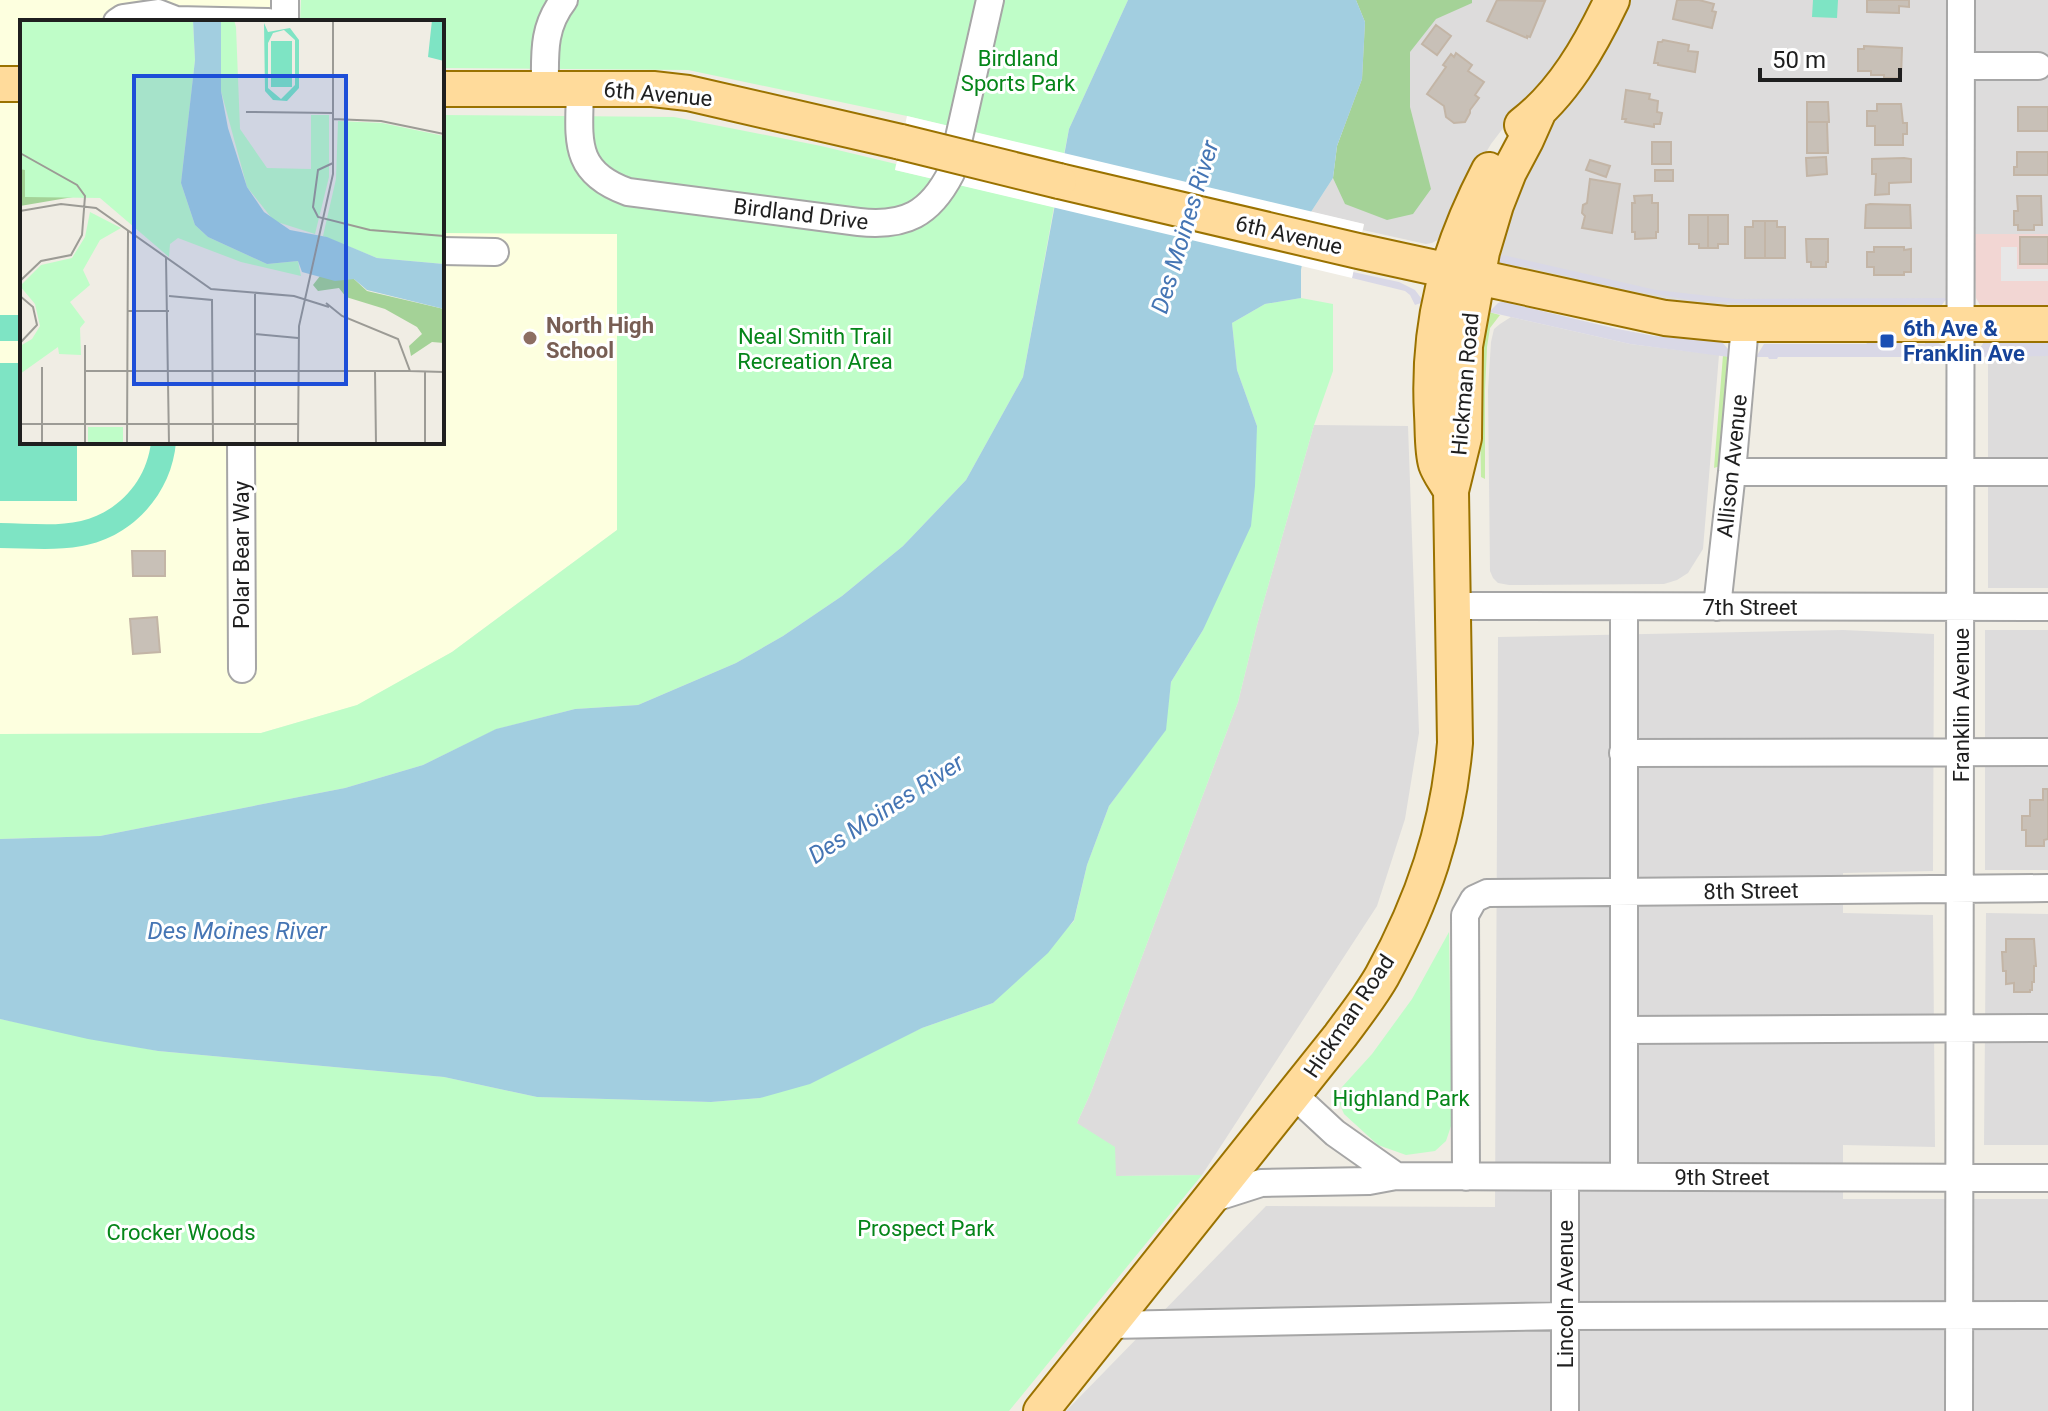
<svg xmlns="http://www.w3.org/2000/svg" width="2048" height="1411" font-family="Roboto,sans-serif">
<rect width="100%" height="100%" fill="#f0ede4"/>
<path fill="#dddcdc" d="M1356 0H1595L1572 44 1550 75 1510 119 1491 144 1475 171 1445 236 1432 243 1426 244 1363 230 1364 224 1311 212 1333 178 1365 22Z
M1629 0H1949L1947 294V298L1940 307 1754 311 1638 299 1498 261 1494 239 1549 127 1573 96 1612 35Z
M1973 0H2048V234H1973Z
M1511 317 1630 344 1719 355 1703 549 1688 573 1677 580 1664 584 1509 585 1498 583 1493 578 1490 571 1488 390 1491 342 1494 329 1500 324Z
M1988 356H2048V588H1988Z
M1314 425 1408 426 1419 733 1405 819 1377 906 1202 1175 1115 1176 1077 1123 1091 1092 1238 702 1257 625Z
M1843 630 1934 634 1933 871 1843 873V913L1933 915 1935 1147 1843 1145V1199H2048V1411H1066L1266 1206 1495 1207 1498 637Z
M1985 630H2048V870H1985Z
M1986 913 2048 914V1145H1984Z"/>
<path fill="#f2d6d3" d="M1973 234H2048V310H1995L1980 305 1976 298Z"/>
<path fill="#fdffdf" d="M0 0H285V22H22V442H442V233H617V530L452 652 358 705 261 733 0 734Z"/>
<path fill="#c5eda7" d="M1489 312 1500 315 1490 328 1487 347 1485 390V479L1481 477C1481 427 1474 359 1489 312Z
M1723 355 1729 357 1720 466 1714 468Z"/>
<path fill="#a4d297" d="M1356 0H1472V3L1436 19 1410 52V107L1431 189 1413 214 1387 220 1345 204 1333 178 1337 146 1362 79 1365 22Z"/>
<path fill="#bffdc8" d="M301 0H1128L1069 129 1064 154 907 116 688 70 442 68V22H300Z
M442 115 674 117 821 146 896 164 895 170 1054 207 1023 377 966 480 903 546 842 596 783 636 736 663 638 705 575 709 497 729 423 765 345 788 100 836 0 839V734L261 733 357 705 452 652 617 530V234L442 233Z
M1301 298 1333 304V371L1314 425 1257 625 1238 702 1091 1092 1077 1123 1115 1147 1116 1176 1202 1175 1009 1411H0V1019L158 1051 444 1077 537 1097 711 1102 760 1098 922 1028 993 1003 1074 921 1087 865 1109 806 1165 730 1171 682 1203 630 1257 426 1237 370 1232 323 1265 304Z
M1449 932 1452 1123 1446 1141 1435 1151 1406 1155 1378 1145 1344 1114 1338 1100 1342 1087 1372 1054 1412 999Z"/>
<path fill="#7ee4c4" d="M1813 0H1838L1837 18 1812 17Z
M0 315H22V341H0Z
M0 363H22V442H77V501H0Z
M151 442H176C172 493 133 537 82 546 55 551 27 548 0 548V523C26 523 56 527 81 521 119 512 147 480 151 442Z"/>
<path fill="#e7e7e7" d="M2001 247H2017V269H2048V281H2001Z"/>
<path fill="#d9d8e6" d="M1494 253 1656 290 1736 299 1947 298 1940 307 1925 311V304H1906L1902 311H1885L1881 304 1769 305 1690 300 1618 288 1521 265 1519 271 1502 265 1498 261Z
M1353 272 1399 282 1415 290 1424 302 1415 305 1410 295 1405 291 1352 278Z
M1512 299V304L1613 328 1654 336 1722 342 1728 349 1729 357 1630 344 1489 312 1498 303Z
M1925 338 1934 340 1943 346 1947 357H1778L1777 359H1769L1768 357H1756L1764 344H1866L1872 339H1901L1908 344H1925Z
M1998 339V343H2048V356L1974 357 1984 342Z"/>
<path fill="#a2cee0" d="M1128 0H1356L1365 22 1362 79 1337 146 1333 178 1311 212 1301 270V298L1265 304 1232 323 1237 370 1257 426 1255 486 1251 526 1203 630 1171 682 1166 730 1109 806 1087 865 1074 920 1048 953 993 1003 922 1028 810 1084 760 1098 711 1102 537 1097 444 1077 158 1051 88 1039 0 1019V839L100 836 345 788 423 765 496 729 575 709 638 705 736 663 783 636 842 596 903 546 966 480 1023 377 1069 129Z"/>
<path fill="#fff" d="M907 116 1364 224 1352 278 895 170Z"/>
<path fill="#c8c0b7" stroke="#c3b5a6" stroke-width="2" d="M1497 0 1545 1 1530 37 1527 36V38L1487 21Z
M1677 0H1699L1714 4 1712 11 1716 12 1712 28 1673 19Z
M1867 0H1909V7L1899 6V13L1867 12Z
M1436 25 1451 36 1437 55 1422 44Z
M1663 40 1689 45 1688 51 1698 52 1695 72 1658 65V63H1654L1658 42H1662Z
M1864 46 1902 48 1901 78H1884V75H1871V71H1858V49H1864Z
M1456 53 1472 65 1468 71 1484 82 1475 95 1479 98 1470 110V113L1465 122 1454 123 1446 117 1444 106 1427 94 1446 67 1443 65 1451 54 1454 57Z
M1626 90 1650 94 1649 99 1658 101 1657 112 1662 113 1660 124H1654V127L1625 122 1626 119H1622Z
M1807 102H1828L1829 122H1807Z
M1877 104H1901L1903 123H1907V134H1903V145H1875V126H1867V111H1877Z
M2018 107H2048V131H2018Z
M1807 122H1827L1828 153H1807Z
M1652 142H1671V164H1652Z
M2017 152H2048V175H2014V167H2017Z
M1826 157 1827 174 1807 176 1806 158Z
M1904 158 1911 159V182L1889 183V194L1875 195 1876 174H1872V159Z
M1590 160 1610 166 1606 177 1586 170Z
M1655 170H1673V181H1655Z
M1590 179 1620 184 1612 233 1582 228 1585 216 1582 213 1583 205 1587 203Z
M1652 195V203H1658V232H1656V238L1635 239V232H1632V203H1635L1634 196Z
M2017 196H2041L2042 225H2034V230H2018V225H2014V211H2018Z
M1870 204 1910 205 1911 228H1865L1866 205Z
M1689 215H1708V248H1699V244H1689Z
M1708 215H1728V244H1718V248H1708Z
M1753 221H1765V258H1745V227H1753Z
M1765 221H1777V227H1785V258H1765Z
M2020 237H2048V264H2020Z
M1806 239H1828V262H1826V267H1811V262H1807Z
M1874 247H1904V250L1911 249V272H1904V275H1874V267H1867V252H1874Z
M132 551H165V576H133Z
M157 617 160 652 133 654 130 619Z
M2043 789H2048V839L2044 840V846H2026V830H2022V816H2030V800H2043Z
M2006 939H2034L2036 966H2034V982H2032V990H2030V992H2014V983L2006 984V971H2003L2002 952H2006Z"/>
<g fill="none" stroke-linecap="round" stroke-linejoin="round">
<defs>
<path id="minor" d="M285 0V22
M117 22 123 18 158 13 176 20 268 22
M1961 66H2038
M545 89C545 55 542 28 564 0
M580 89C579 140 572 172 628 192L859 222C905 227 930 214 951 173L990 0
M442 251 495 252
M241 442 242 669
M1732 472H2048
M1453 606 2048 607
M1624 607V1177
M1717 607 1732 472 1745 325
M1623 753 2048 752
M1624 1030 2048 1028
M1294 1095 1335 1133 1396 1176
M1466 1177 1465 915 1474 899 1487 893 2048 888
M1565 1177V1411
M1211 1199 1261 1183 1369 1181 1396 1176 2048 1178
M1111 1325 1565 1316 2048 1315
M1959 1411 1961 0"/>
<path id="major" d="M0 84H22
M442 89H653L688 93 901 142
M1522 125C1563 94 1590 46 1612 0
M1059 181 1358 251 1665 318 1726 324H2048
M1451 491C1447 483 1439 473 1436 464 1432 451 1433 429 1432 415 1427 324 1447 251 1489 170
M1041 1411 1340 1036C1354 1017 1370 997 1382 976 1423 901 1448 828 1455 743L1451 491 1464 438 1465 346 1482 252 1496 205 1509 172 1526 140 1538 113"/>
</defs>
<use href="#minor" stroke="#a6a6a6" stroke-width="30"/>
<use href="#major" stroke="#9a7200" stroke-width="38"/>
<use href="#minor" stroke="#fff" stroke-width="26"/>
<use href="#major" stroke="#ffdb9b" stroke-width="34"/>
<defs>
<path id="major-bridge" d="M901 142 1059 181"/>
</defs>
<use href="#major-bridge" stroke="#9a7200" stroke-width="38" stroke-linecap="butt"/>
<use href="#major-bridge" stroke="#ffdb9b" stroke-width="34"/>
</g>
<circle fill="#8d6e63" stroke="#fff" stroke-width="3" cx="530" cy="338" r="8"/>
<rect fill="#1a4fb4" stroke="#fff" stroke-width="3" x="1879" y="333" width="16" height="16" rx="4"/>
<g text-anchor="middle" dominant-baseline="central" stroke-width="6" stroke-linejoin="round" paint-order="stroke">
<g font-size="22" fill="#058519" stroke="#fff">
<text x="1018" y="58">Birdland<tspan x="1018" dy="25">Sports Park</tspan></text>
<text x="815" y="336">Neal Smith Trail<tspan x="815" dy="25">Recreation Area</tspan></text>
<text x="1401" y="1098">Highland Park</text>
<text x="926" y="1228">Prospect Park</text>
<text x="181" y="1232">Crocker Woods</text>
</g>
<g font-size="22" fill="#1f1f1f" stroke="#fff">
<text transform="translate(658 94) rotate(5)">6th Avenue</text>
<text transform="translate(801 214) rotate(7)">Birdland Drive</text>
<text transform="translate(1289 235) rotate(13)">6th Avenue</text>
<text transform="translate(1465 384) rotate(-85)">Hickman Road</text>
<text transform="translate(1732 466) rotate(-84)">Allison Avenue</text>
<text transform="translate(241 555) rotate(-90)">Polar Bear Way</text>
<text x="1750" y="607">7th Street</text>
<text transform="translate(1961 705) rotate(-90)">Franklin Avenue</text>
<text transform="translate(1751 891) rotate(-1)">8th Street</text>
<text transform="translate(1349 1016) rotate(-56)">Hickman Road</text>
<text x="1722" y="1177">9th Street</text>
<text transform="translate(1565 1294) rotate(-90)">Lincoln Avenue</text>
</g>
<g font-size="22" font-weight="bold" fill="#785e54" stroke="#fff" text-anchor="start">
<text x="546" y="325">North High<tspan x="546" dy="25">School</tspan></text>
</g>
<g font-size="22" font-weight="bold" fill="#164399" stroke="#fff" text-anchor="start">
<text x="1903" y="328">6th Ave &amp;<tspan x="1903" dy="25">Franklin Ave</tspan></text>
</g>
<g font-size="24" font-style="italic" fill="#4575b4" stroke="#fff">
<text transform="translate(1185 227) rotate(-73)">Des Moines River</text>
<text transform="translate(886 809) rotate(-33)">Des Moines River</text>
<text x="237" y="931">Des Moines River</text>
</g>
</g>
<g transform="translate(20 20)">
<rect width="424" height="424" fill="#f0ede4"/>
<path d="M0 142 53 177 0 186ZM300 256 334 259 347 271 424 289V323L412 322 391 336 389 326 402 314 397 307 365 289 326 277 319 268 298 271 293 265Z" fill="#a4d297"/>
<path d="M0 0H173L175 40 161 163 175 205 188 217 247 244 278 241 281 256 221 242 158 218 150 224 149 237 80 178 5 177V150L0 149ZM201 0H214L216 7 220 109 247 148 291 149V95H309V157L295 214 254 201 227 167 201 71ZM318 101 362 103 424 116V244L357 238 303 216 316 159ZM70 192 101 208 80 220 63 250 70 265 50 282 65 302 60 308 61 335 39 334 38 327 0 354V326L12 319 20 306 15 284 0 266 21 245 52 238 65 217ZM68 407H103V424H68Z" fill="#bffdc8"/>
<path d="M412 0H424V41L408 37ZM244 3 248 12 270 8 279 20V68L267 81 253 80 245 71ZM264 10 275 20V65L261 79 248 68V23L253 13ZM251 21H272V67H251Z" fill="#7ee4c4" fill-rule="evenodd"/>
<path d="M173 0H201V71L208 108 227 167 244 192 270 210 307 217 357 238 424 244V289L347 270 334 259 315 261 282 252 278 241 247 244 188 217 175 205 161 163 175 40Z" fill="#a2cee0"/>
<path fill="none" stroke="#9c9b95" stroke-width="2" d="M226 92 313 93M313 99 361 101 424 114M0 133 57 165 65 176 62 215 51 235 21 241 0 261M313 143 298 150 293 187 298 197 350 210 424 216M0 191 41 184 76 188 191 269 274 276 309 287M146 238 149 424M0 276 13 287 17 305 0 323M149 276 192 280 193 424M306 283 322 296 378 319 390 351 424 352M107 291H149M235 314 278 318M65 325V424M65 351H390M355 351 356 424M405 351V424M0 404H278M22 424V347M107 424 108 211M235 424V274M278 424 279 306 313 154V0"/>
<path fill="#1d4ed8" fill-opacity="0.15" stroke="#1d4ed8" stroke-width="4" d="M114 56H326V364H114Z"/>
<rect width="424" height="424" fill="none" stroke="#1f1f1f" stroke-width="4"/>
</g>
<path d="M1760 68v12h140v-12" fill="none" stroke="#1f1f1f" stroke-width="4"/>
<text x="1772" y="68" font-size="24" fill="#1f1f1f" stroke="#ffffff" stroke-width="6" paint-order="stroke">50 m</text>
</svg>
